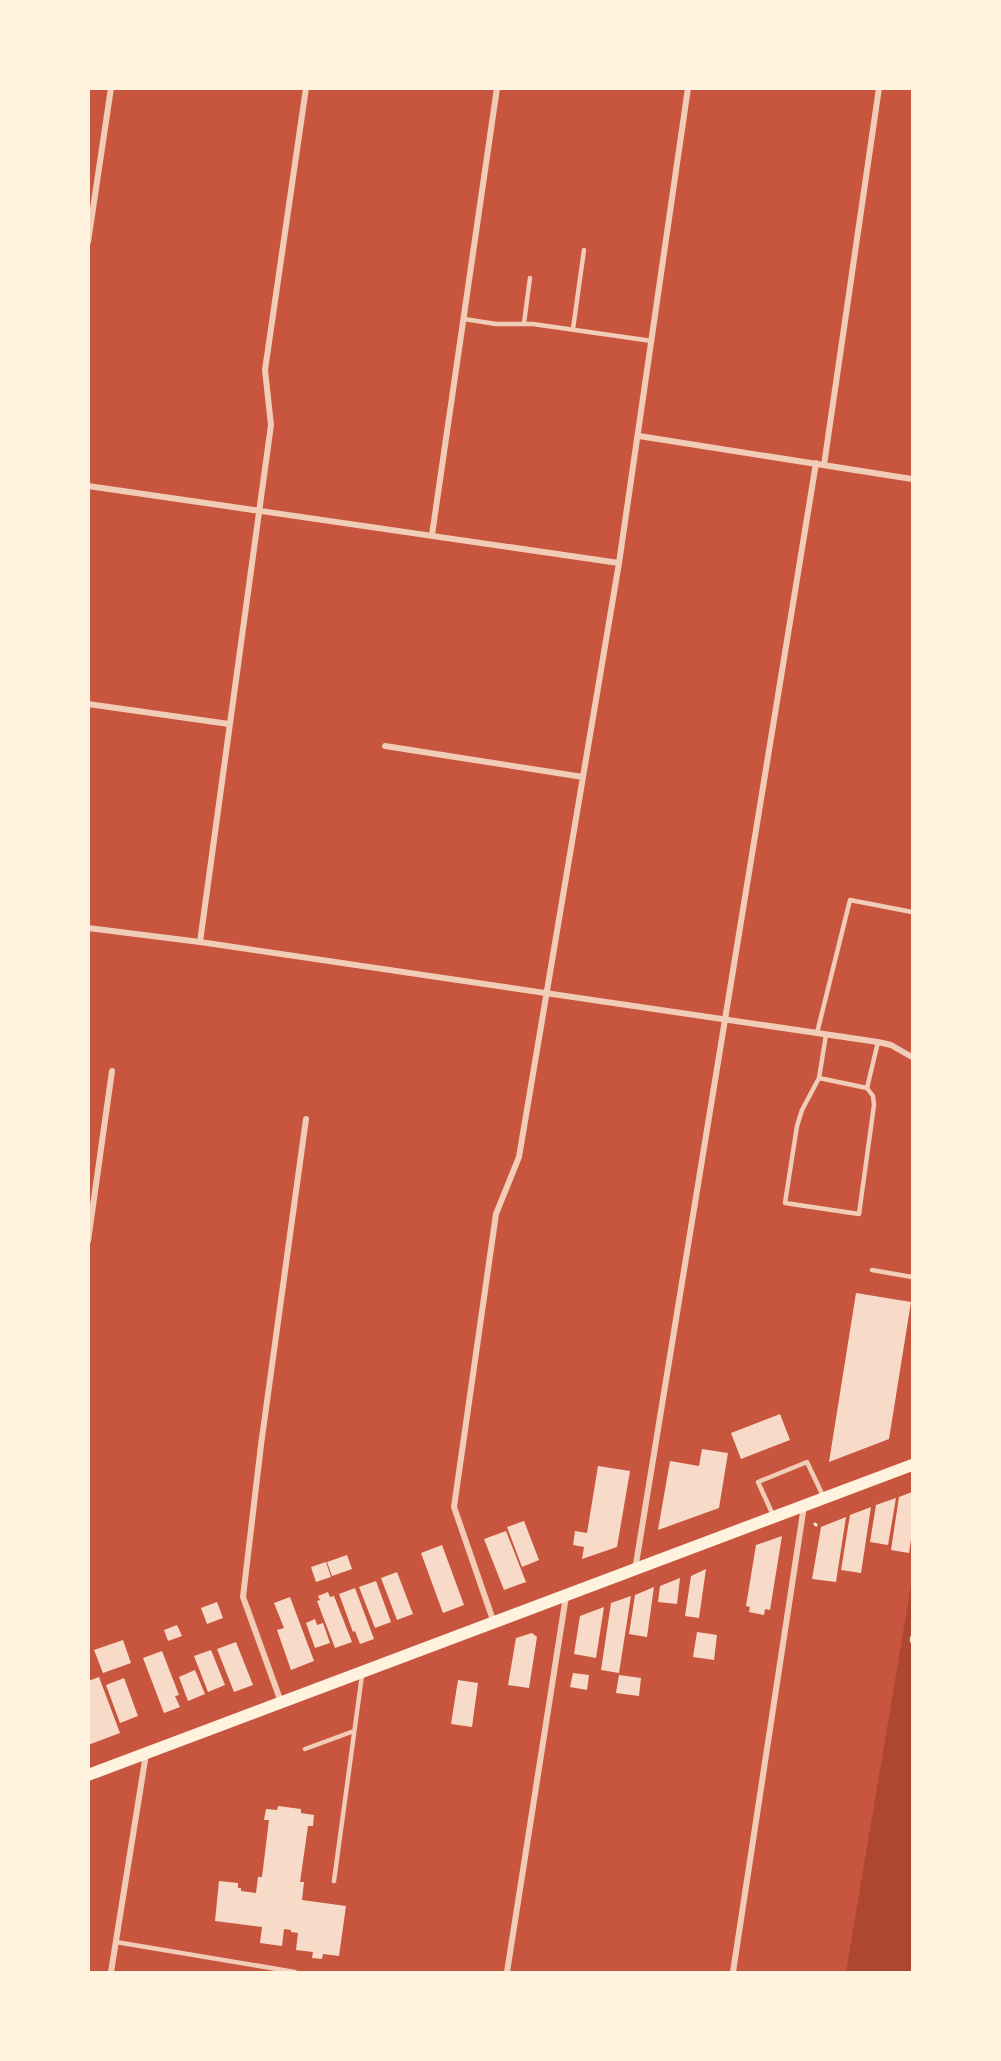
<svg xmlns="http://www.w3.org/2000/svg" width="1001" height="2061" font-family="'Fira Sans Condensed',sans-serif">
<rect width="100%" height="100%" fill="#c8553d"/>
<path fill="#ae4732" d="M912 1579V1972H846Z"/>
<path fill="#f7dbc8" d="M856 1293 911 1302 889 1439 829 1462Z
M780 1414 790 1440 741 1459 731 1433Z
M702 1449 728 1453 719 1508 658 1530 670 1461 699 1466Z
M598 1466 630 1471 617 1547 582 1559 584 1547 573 1545 575 1531 587 1533Z
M912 1492V1532L909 1553 891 1550 899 1497Z
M896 1498 888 1545 870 1542 876 1505Z
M871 1507 861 1573 841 1570 850 1515Z
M846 1517 836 1582 812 1579 821 1527Z
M524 1521 539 1560 522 1567 507 1527Z
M506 1531 526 1582 504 1590 484 1539Z
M782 1536 770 1610 765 1609 764 1615 749 1612 750 1607 746 1606 756 1545Z
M442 1545 464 1605 443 1613 421 1553Z
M347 1555 352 1569 332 1576 327 1562Z
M326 1562 331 1577 316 1582 311 1567Z
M706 1569 699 1618 685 1616 691 1576Z
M397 1572 413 1614 397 1620 381 1578Z
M680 1578 677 1604 658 1602 660 1586Z
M376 1581 391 1622 375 1628 359 1587Z
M654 1587 647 1637 629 1634 635 1595Z
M355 1588 374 1639 360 1644 355 1631 353 1632 339 1594Z
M328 1592 330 1597 334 1596 352 1642 335 1648 317 1601 320 1600 318 1596Z
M631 1596 619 1673 601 1670 611 1603Z
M290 1597 314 1661 291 1670 277 1630 284 1628 274 1603Z
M217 1602 223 1618 207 1624 201 1608Z
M604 1607 596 1658 574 1654 580 1616Z
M315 1619 317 1625 323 1623 330 1643 315 1648 306 1623Z
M177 1625 182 1636 168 1641 164 1630Z
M697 1632 717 1635 714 1660 693 1657Z
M532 1633 537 1637 529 1688 508 1685 516 1638Z
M123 1640 131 1663 103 1673 94 1650Z
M236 1642 253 1685 234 1692 217 1649Z
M211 1650 225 1685 208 1692 194 1656Z
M162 1651 179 1695 175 1696 180 1707 164 1713 143 1658Z
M195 1670 205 1694 188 1701 179 1677Z
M573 1673 589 1675 587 1690 570 1687Z
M619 1675 641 1678 639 1696 616 1693Z
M99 1677 120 1733 88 1745V1681Z
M124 1678 138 1716 120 1723 106 1685Z
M458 1680 478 1683 472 1727 451 1724Z
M278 1806 301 1809V1813L314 1815 313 1826H308L300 1882H304L302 1900 346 1906 339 1956 323 1954 322 1959 312 1958 313 1952 296 1950 298 1933 291 1932V1930L284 1929 282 1946 260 1943 262 1927 215 1921 219 1881 238 1883V1888H241V1891L256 1893 258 1877H262L269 1820H264L266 1809 277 1810Z"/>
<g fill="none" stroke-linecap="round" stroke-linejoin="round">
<path stroke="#fff3e0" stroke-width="3" d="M815 1524 816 1525"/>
<path stroke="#f1ccb7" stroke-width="4.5" d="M464 319 496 324H533L652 341
M524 323 530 278
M573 329 584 250
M817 1033 850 900 912 912
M819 1078 867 1088 873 1096 874 1105 859 1214 785 1203 797 1126 802 1110 819 1078 826 1035
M867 1088 878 1042
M872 1270 912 1277
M773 1515 758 1482 807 1462 824 1498
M912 1638V1641
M305 1749 354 1731
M334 1881 362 1675
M116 1942 295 1972"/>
<path stroke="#f1ccb7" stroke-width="6" d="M88 242 111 88
M639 436 912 479
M824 465 879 88
M88 486 619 563
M432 535 497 88
M88 704 229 724
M385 746 583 777
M88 928 200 942 878 1042 891 1045 912 1057
M200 942 271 425 265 370 306 88
M88 1241 112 1071
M635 1570 816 463
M494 1623 454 1507 496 1214 519 1157 619 563 688 88
M281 1702 243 1597 261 1445 306 1119
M111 1972 146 1754
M507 1972 566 1596
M733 1972 804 1506"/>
<path stroke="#fff3e0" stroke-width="12" d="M88 1775 912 1465"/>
</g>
<rect width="1001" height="2061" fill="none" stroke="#fff3e0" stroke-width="180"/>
</svg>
